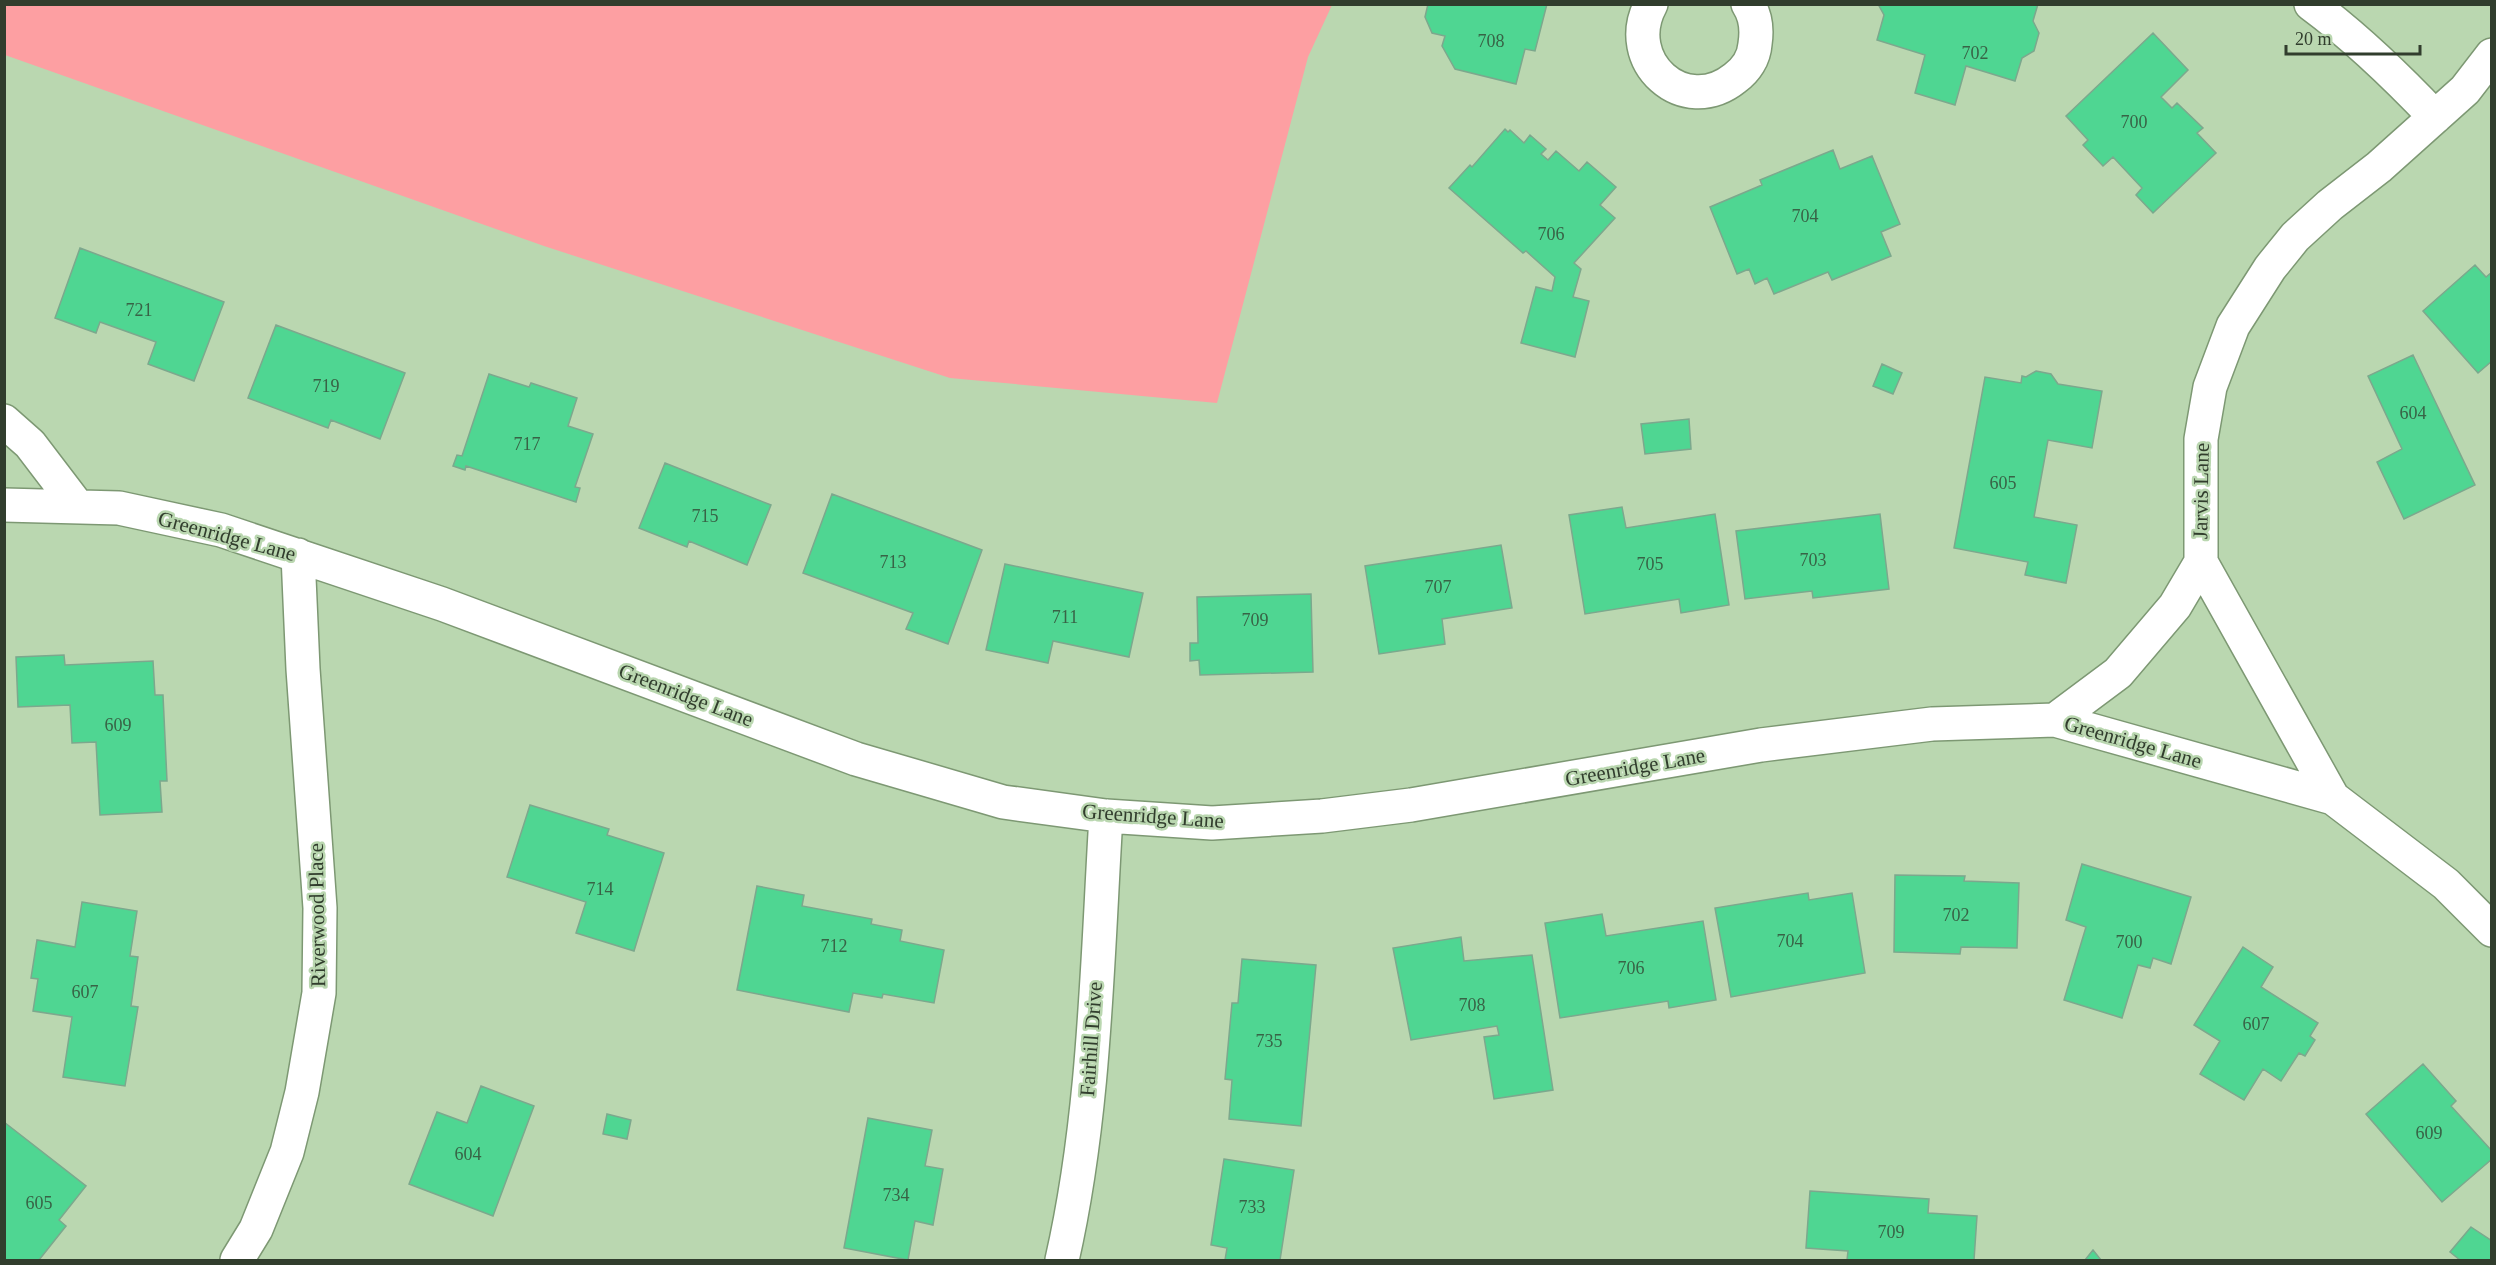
<svg xmlns="http://www.w3.org/2000/svg" width="2496" height="1265" font-family="'Times New Roman',serif">
<rect width="100%" height="100%" fill="#bad7b0"/>
<path fill="#fd9fa2" d="M5 4H1332V5L1308 57 1217 403 950 378 544 246 5 55Z"/>
<path fill="#4fd692" stroke="#7ca88d" stroke-width="1.5" d="M1428 4H1547L1535 51 1525 49 1516 84 1455 69 1442 46 1445 36 1432 33 1425 17Z
M1878 4H2038L2033 21 2039 33 2034 51 2022 58 2015 81 1966 66 1955 105 1915 93 1925 55 1877 40 1884 15Z
M2153 33 2188 70 2161 97 2172 108 2177 103 2203 128 2197 133 2216 153 2153 213 2136 195 2142 188 2113 157 2103 166 2083 145 2088 140 2066 116Z
M1505 129 1508 132 1510 130 1524 143 1530 135 1546 149 1541 154 1548 160 1556 151 1579 171 1587 162 1616 187 1600 205 1615 218 1574 263 1581 269 1573 297 1589 301 1575 357 1521 343 1536 287 1552 291 1555 277 1526 251 1523 253 1449 188 1470 165 1472 167Z
M1833 150 1840 169 1872 156 1900 224 1881 232 1891 256 1832 280 1828 272 1774 294 1767 278 1755 284 1749 269 1737 274 1710 207 1762 185 1760 180Z
M80 248 224 302 194 381 148 364 156 342 100 322 96 333 55 318Z
M2475 265 2486 277 2492 272V361L2478 373 2423 311Z
M276 325 405 373 380 439 331 420 328 428 248 398Z
M2413 355 2475 485 2404 519 2377 462 2402 449 2368 376Z
M1882 364 1902 373 1893 394 1873 386Z
M2036 371 2051 374 2058 384 2102 391 2092 448 2048 440 2034 517 2077 525 2066 583 2025 575 2028 562 1954 548 1985 377 2021 383 2022 376 2026 377Z
M489 374 529 387 531 383 577 398 568 426 593 434 575 487 580 488 576 502 466 466 465 470 453 466 457 455 462 456Z
M1689 419 1691 449 1645 454 1641 424Z
M665 463 771 505 747 565 689 541 687 547 639 528Z
M832 494 982 550 948 644 906 629 913 613 803 573Z
M1622 507 1626 528 1715 514 1729 605 1681 613 1679 599 1585 614 1569 515Z
M1880 514 1889 589 1813 598 1812 591 1745 599 1736 531Z
M1501 545 1512 608 1442 619 1445 644 1379 654 1365 566Z
M1005 564 1143 593 1129 657 1053 641 1048 663 986 650Z
M1311 594 1313 672 1200 675 1199 660 1190 661V643H1198L1197 597Z
M64 655 65 665 153 661 155 695H163L167 781H160L162 812 100 815 96 742 72 743 70 705 18 707 16 657Z
M530 805 609 829 607 835 664 853 634 951 576 933 586 902 507 877Z
M2082 864 2191 897 2171 964 2153 958 2150 968 2138 965 2122 1018 2064 1000 2086 927 2066 920Z
M1895 875 1965 876 1964 881 2019 883 2017 948 1961 947 1960 954 1894 952Z
M757 886 804 895 802 906 872 919 871 924 902 930 900 941 944 950 934 1003 883 994 882 998 853 993 849 1012 737 990Z
M1808 893 1809 900 1852 893 1865 973 1731 997 1715 908Z
M82 902 137 911 130 956 138 957 131 1006 138 1007 125 1086 63 1077 72 1017 33 1011 38 979 31 978 37 940 75 947Z
M1602 914 1606 936 1703 921 1716 1000 1669 1008 1668 1001 1560 1018 1545 923Z
M1461 937 1464 961 1532 955 1553 1090 1494 1099 1484 1037 1499 1035 1497 1026 1411 1040 1393 948Z
M2243 947 2273 967 2261 987 2318 1023 2310 1036 2315 1040 2305 1056 2299 1053 2281 1081 2263 1069 2244 1100 2200 1074 2220 1041 2194 1025Z
M1242 959 1316 965 1301 1126 1229 1119 1232 1080 1225 1079 1232 1003H1238Z
M2423 1064 2456 1101 2451 1106 2492 1151V1159L2442 1202 2366 1114Z
M481 1086 534 1106 493 1216 409 1184 437 1112 467 1123Z
M607 1114 631 1120 627 1139 603 1134Z
M868 1118 932 1130 925 1166 943 1169 933 1225 915 1221 908 1260 844 1248Z
M4 1122 86 1186 59 1220 66 1226 39 1260H4Z
M1224 1159 1294 1170 1280 1260H1225L1227 1248 1211 1245Z
M1810 1191 1929 1199 1928 1213 1977 1216 1974 1260H1847L1848 1251 1806 1248Z
M2471 1227 2492 1241V1260H2460L2450 1252Z
M2093 1250 2101 1260H2085Z"/>
<g fill="none" stroke-linecap="round" stroke-linejoin="round">
<defs>
<path id="minor" d="M1651 4C1620 61 1684 119 1735 78 1746 70 1754 58 1755 44 1757 31 1756 16 1748 4
M2311 4C2357 38 2396 76 2435 117
M2492 55 2465 90 2379 167 2330 205 2295 237 2270 268 2233 326 2210 387 2201 439V562L2333 798 2446 884 2492 930
M4 421 30 444 78 507
M4 505 119 508 221 530 442 604 856 759 1003 802 1106 816 1212 823 1322 816 1411 805 1761 745 1932 724 2055 720 2333 798
M2055 720 2118 673 2175 606 2201 562
M237 1260 256 1229 287 1152 302 1092 319 993 320 908 303 669 298 555
M1062 1260C1095 1115 1097 964 1106 816"/>
</defs>
<use href="#minor" stroke="#7d9873" stroke-width="36"/>
<use href="#minor" stroke="#fff" stroke-width="33"/>
</g>
<g text-anchor="middle" dominant-baseline="central" stroke-width="5" stroke-linejoin="round" paint-order="stroke">
<g font-size="18" fill="#386346">
<text x="1491" y="41">708</text>
<text x="1975" y="53">702</text>
<text x="2134" y="122">700</text>
<text x="1805" y="216">704</text>
<text x="1551" y="234">706</text>
<text x="139" y="310">721</text>
<text x="326" y="386">719</text>
<text x="2413" y="413">604</text>
<text x="527" y="444">717</text>
<text x="2003" y="483">605</text>
<text x="705" y="516">715</text>
<text x="1813" y="560">703</text>
<text x="893" y="562">713</text>
<text x="1650" y="564">705</text>
<text x="1438" y="587">707</text>
<text x="1065" y="617">711</text>
<text x="1255" y="620">709</text>
<text x="118" y="725">609</text>
<text x="600" y="889">714</text>
<text x="1956" y="915">702</text>
<text x="1790" y="941">704</text>
<text x="2129" y="942">700</text>
<text x="834" y="946">712</text>
<text x="1631" y="968">706</text>
<text x="85" y="992">607</text>
<text x="1472" y="1005">708</text>
<text x="2256" y="1024">607</text>
<text x="1269" y="1041">735</text>
<text x="2429" y="1133">609</text>
<text x="468" y="1154">604</text>
<text x="896" y="1195">734</text>
<text x="39" y="1203">605</text>
<text x="1252" y="1207">733</text>
<text x="1891" y="1232">709</text>
</g>
<g font-size="21" fill="#313d2d" stroke="#bad7b0">
<text transform="translate(2201 491) rotate(-89)">Jarvis Lane</text>
<text transform="translate(227 536) rotate(15)">Greenridge Lane</text>
<text transform="translate(686 695) rotate(21)">Greenridge Lane</text>
<text transform="translate(2133 742) rotate(16)">Greenridge Lane</text>
<text transform="translate(1635 767) rotate(-10)">Greenridge Lane</text>
<text transform="translate(1153 816) rotate(4)">Greenridge Lane</text>
<text transform="translate(317 915) rotate(-91)">Riverwood Place</text>
<text transform="translate(1091 1039) rotate(-86)">Fairhill Drive</text>
</g>
</g>
<rect width="2496" height="1265" fill="none" stroke="#313d2d" stroke-width="12"/>
<path d="M2286 45v9h134v-9" fill="none" stroke="#313d2d" stroke-width="3"/>
<text x="2295" y="45" font-size="18" fill="#313d2d" stroke="#bad7b0" stroke-width="4.5" paint-order="stroke">20 m</text>
</svg>
